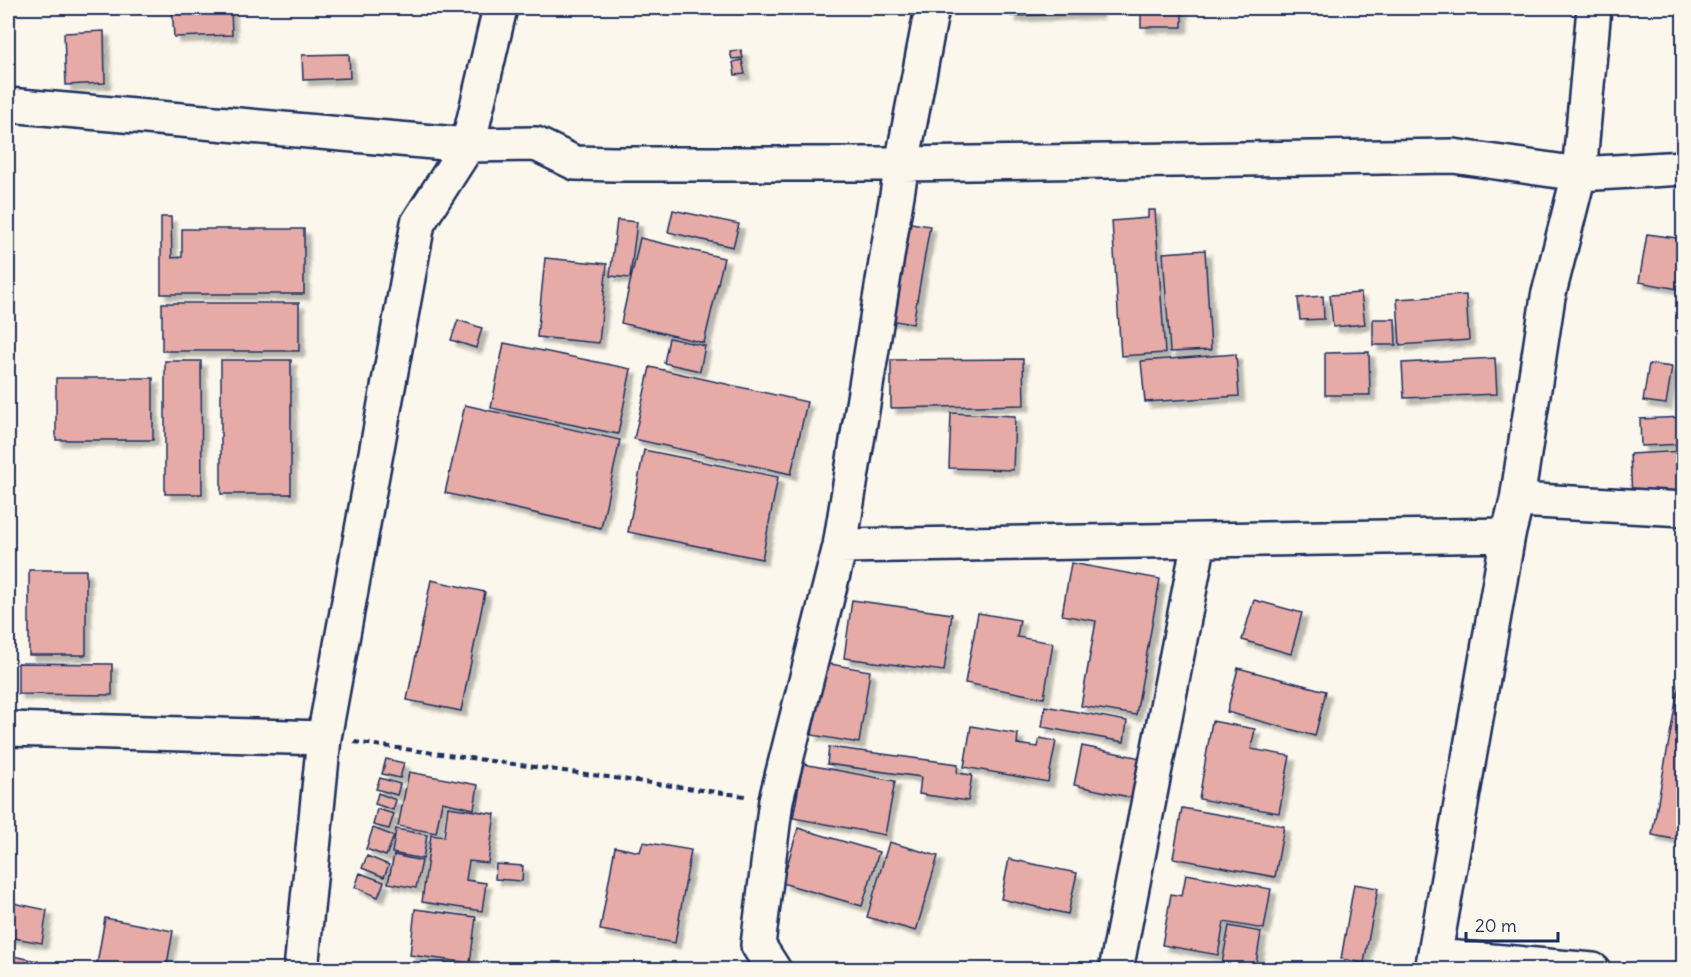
<svg xmlns="http://www.w3.org/2000/svg" width="1691" height="977" font-family="Delius,sans-serif">
<defs>
<filter id="shadow"><feDropShadow dx="5.5" dy="5.5" stdDeviation="1.5" flood-color="#0004"/></filter>
</defs>
<rect width="100%" height="100%" fill="#fbf7ec"/>
<filter id="ink" filterUnits="userSpaceOnUse"><feTurbulence type="fractalNoise" baseFrequency=".0167" numOctaves="2"/><feDisplacementMap in="SourceGraphic" scale="12" xChannelSelector="R" yChannelSelector="G"/><feConvolveMatrix kernelMatrix="1 2 1 2 8 2 1 2 1" color-interpolation-filters="sRGB"/></filter>
<g filter="url(#ink)">
<path fill="#e6aba7" stroke="#1b2f5e" stroke-width="1.5" filter="url(#shadow)" d="M172 8H231L232 35 174 37Z
M1011 8H1097L1098 13 1011 16Z
M1141 8H1182V27H1141Z
M104 31 105 83 66 85 64 33Z
M741 50 743 58 732 59 730 52Z
M349 54 350 78 303 80 302 55Z
M742 60 745 74 735 75 733 62Z
M673 210 739 224 733 247 668 232Z
M1148 210H1155L1165 353 1121 356 1112 221 1148 218Z
M161 217H171L172 258 182 257V229H304V294H161Z
M617 220 637 222 630 278 610 276Z
M899 221 930 226 913 324 883 319Z
M1647 234 1684 239V290L1639 282Z
M640 238 724 258 704 343 621 323Z
M1205 250 1211 350 1170 352 1163 253Z
M545 258 607 264 599 343 537 337Z
M1361 293 1365 324 1333 327 1330 295Z
M1466 295 1469 340 1400 345 1397 299Z
M1323 296 1324 319 1300 320 1298 298Z
M162 303H299V351H162Z
M1373 319H1395L1396 345H1373Z
M458 320 482 328 476 348 451 340Z
M669 338 705 346 700 371 664 363Z
M504 343 631 369 618 434 491 408Z
M1369 352 1370 395H1325V353Z
M1236 354 1239 396 1145 402 1141 361Z
M1495 358 1497 394 1404 398 1402 363Z
M1023 359 1024 405 891 408V360Z
M221 360H291V494H221Z
M165 361H201L202 494H165Z
M1649 364 1672 367 1666 404 1643 401Z
M650 367 807 402 791 474 634 439Z
M56 378H153V440H56Z
M465 405 620 440 601 528 445 493Z
M951 413 1015 416 1013 470 949 468Z
M1684 417V444L1641 446 1640 419Z
M644 450 778 477 762 559 628 532Z
M1684 451V495L1632 497 1630 454Z
M1071 563 1160 579 1136 715 1081 706 1096 621 1062 615Z
M29 570H86V655H29Z
M431 580 485 592 461 711 407 700Z
M852 600 952 614 944 671 844 658Z
M1254 600 1302 613 1291 654 1242 640Z
M978 613 1020 620 1017 637 1053 643 1044 698 965 683Z
M1684 657V841L1652 835Z
M819 662 870 671 859 743 812 735 817 705Z
M18 663 112 664V695L18 694Z
M1238 668 1326 691 1315 736 1227 712Z
M1045 706 1127 721 1124 742 1042 727Z
M1212 721 1255 729 1251 749 1290 756 1279 813 1199 799Z
M971 726 1018 734 1017 744 1038 747 1040 738 1056 741 1048 782 964 767Z
M1082 746 1146 759 1138 799 1074 785Z
M829 747 958 764 957 773 972 775 968 801 919 794 921 777 827 764Z
M386 759 404 763 400 778 382 774Z
M803 764 895 781 885 835 793 818Z
M409 772 478 785 474 809 442 802 436 833 398 826Z
M380 778 400 784 397 795 376 789Z
M378 793 396 800 393 810 375 804Z
M448 807 495 814 488 863 469 861 466 880 486 883 482 911 422 902 431 835 444 837Z
M1182 808 1284 826 1275 877 1173 858Z
M377 809 394 814 389 829 373 825Z
M373 828 394 836 386 856 366 849Z
M798 828 879 852 862 906 782 883Z
M396 829 427 835 423 859 392 853Z
M643 842 691 850 675 943 600 930 615 847 640 852Z
M889 842 938 856 916 931 867 917Z
M394 855 422 861 416 888 388 883Z
M367 856 389 865 384 877 362 868Z
M1009 859 1077 873 1068 914 1001 899Z
M496 864 523 866 522 881 495 879Z
M360 873 384 882 378 897 355 887Z
M1186 874 1271 889 1264 929 1224 922 1218 955 1162 945 1171 894 1182 896Z
M1354 884 1378 888 1364 963 1341 959Z
M8 902 47 910 42 943 8 937Z
M415 909 476 917 470 963 410 955Z
M105 918 173 931 166 970H96Z
M1229 926 1261 932 1255 970 1221 969Z
M8 955 38 961 36 970H8Z"/>
<g fill="none" stroke-linecap="round" stroke-linejoin="round">
<defs>
<path id="street" d="M8 105 468 145 536 144 575 163 614 164H902L1453 156 1579 174 1684 168
M1517 500 1684 509
M840 546 1508 535
M8 729 324 738
M1435 956 1593 970
M301 970 324 738 418 223 468 145 500 8
M774 970 758 945 776 800 840 546 902 164 932 8
M1116 970 1199 541
M1432 970 1508 535 1517 500 1548 297 1579 174 1594 8"/>
</defs>
<use href="#street" stroke="#1b2f5e" stroke-width="38"/>
<path stroke="#1b2f5e" stroke-width="4" stroke-dasharray="6 4.5" stroke-linecap="butt" d="M354 742 745 796"/>
<use href="#street" stroke="#fbf7ec" stroke-width="33"/>
</g>
</g>
<rect width="1691" height="977" fill="none" stroke="#fbf7ec" stroke-width="30"/>
<rect x="15" y="15" width="1661" height="947" fill="none" stroke="#1b2f5e" stroke-width="2" filter="url(#ink)"/>
<path d="M1466 932v9h92v-9" fill="none" stroke="#1b2f5e" stroke-width="3"/>
<text x="1475" y="932" font-size="18" fill="#1b2f5e" stroke="#fbf7ec" stroke-width="4.5" paint-order="stroke">20 m</text>
</svg>
